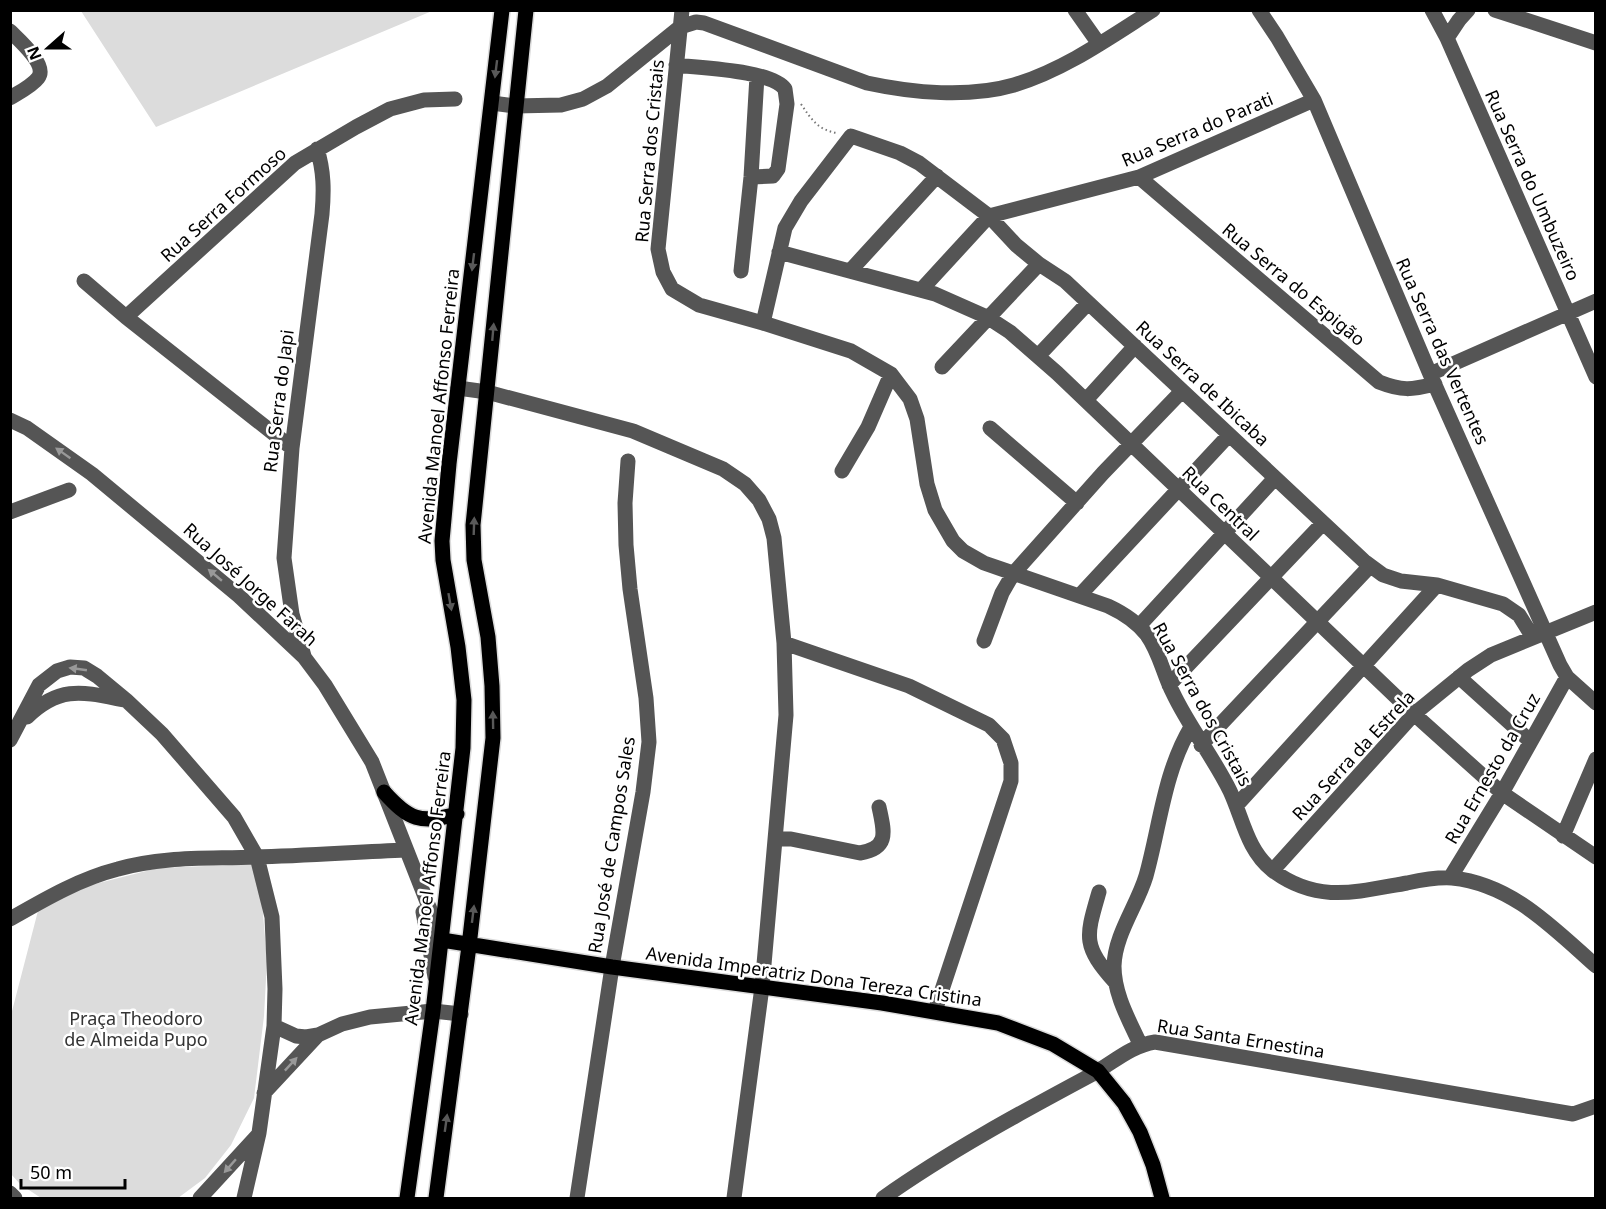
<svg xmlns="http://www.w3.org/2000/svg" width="1606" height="1209" font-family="'Noto Sans',sans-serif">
<rect width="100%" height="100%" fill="#fff"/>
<path fill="#dcdcdc" d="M81 11H432L156 127Z
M253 864 261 890 267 961 264 1016 254 1098 231 1145 205 1178 178 1198H41L20 1184 11 1174V1015L39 907 87 886 158 868Z"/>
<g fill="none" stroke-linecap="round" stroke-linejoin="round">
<defs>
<path id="major" d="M384 792C409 820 420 824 457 814
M442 940 612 967 882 1003 998 1023 1053 1044 1098 1071 1124 1103 1140 1132 1153 1165 1162 1198
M407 1198 433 1011 463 748 464 700 458 647 443 560 442 541 449 464 502 10
M436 1198 469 946 493 738 492 686 488 637 474 560 473 525 526 10"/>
</defs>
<use href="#major" stroke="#dbdbdb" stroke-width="18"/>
<path stroke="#777" stroke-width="2" stroke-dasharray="1.5 3" stroke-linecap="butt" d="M801 104C811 119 818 130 837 133"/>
<path stroke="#555" stroke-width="15" d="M682 10 658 249 663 272 672 289 699 305 763 323 851 351 891 374 910 399 917 419 927 484 935 510 953 541 963 551 984 563 1108 606C1123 613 1137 622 1147 635 1160 653 1163 674 1173 693 1189 727 1214 758 1230 791 1243 819 1247 850 1272 870 1317 904 1356 892 1407 883 1421 880 1437 877 1452 878 1512 884 1553 928 1596 966
M1075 10 1099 44
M1259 10 1277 37 1314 100 1430 374 1560 665 1567 677 1596 703
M1432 10 1447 38 1596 377
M1495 10 1596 43
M10 31C19 40 48 65 38 78 32 86 18 93 10 98
M1447 38 1459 20 1468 10
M676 65C700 68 771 70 785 89L787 104 778 169 773 176 751 177
M492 103 515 106 561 105 583 99 607 86 680 27 696 22 704 23 867 83C913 93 969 98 1014 85 1064 70 1109 38 1153 10
M1139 177 1379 382C1402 391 1411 390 1435 384
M779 252 935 294 987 317 1010 332 1057 373 1414 714 1502 793 1596 857
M741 271 751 177 757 76
M850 271 937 176
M84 281 126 317 292 448
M921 290 989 216 1139 177 1314 100
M126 317 295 163 356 127 390 109 424 100 455 99
M763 323 785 228 801 201 851 136 900 153 919 163 989 216 1016 245 1039 264 1065 281 1364 561 1383 575 1401 581 1437 585 1503 604 1519 615 1532 636
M1038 356 1088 303
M942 367 1039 264
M1430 374 1596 301
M458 388 487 392 633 431 723 469 745 484 759 500 769 519 774 538 784 643 786 715 762 987 734 1198
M1086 400 1135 346
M10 420 27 428 92 474 239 596 304 657 325 685 372 762 442 940
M990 428 1077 503
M842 471 868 427 891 374
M10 512 69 490
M1080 595 1229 435
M1139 626 1275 478
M984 641 1002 593 1013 574 1103 473 1182 391
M784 643 909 686 989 725 1003 739 1011 763V781L935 1011
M304 656 292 614 284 558 292 448 322 214C324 191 324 171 317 149
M1459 677 1530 741
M1169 685 1323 523
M27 717C60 685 83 692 124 700
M10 740 39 685 57 671 70 667 84 668 97 676 126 700 162 734 234 817 257 857 272 917 275 989 274 1026 259 1133 244 1198
M1201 745 1370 566
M1236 806 1437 585
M1563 836 1596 759
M776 839H791L860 853C890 848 884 831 879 807
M1273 870 1414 714 1468 670 1491 655 1596 612
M1450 878 1502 793 1567 677
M1099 892C1086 937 1082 945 1115 982
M423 912 435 977
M10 919C45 899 79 879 118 869 163 856 208 859 255 857 305 856 355 852 406 850
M274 1026 296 1036 306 1037 318 1035 342 1024 370 1017 433 1011 461 1014
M1140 1044C1129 1020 1114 994 1114 966 1115 934 1137 906 1146 876 1160 826 1164 772 1191 727
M264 1093 318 1035
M10 1193 15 1198
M200 1198 257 1136
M577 1198 612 967 643 792 649 742 646 698 630 589 626 545 625 503 628 461
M883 1198C948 1152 1020 1113 1091 1075 1113 1063 1130 1046 1155 1042L1573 1114 1596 1106"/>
<use href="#major" stroke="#000" stroke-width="15"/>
</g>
<defs><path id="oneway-solid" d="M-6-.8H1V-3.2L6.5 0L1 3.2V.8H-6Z" transform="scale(1.5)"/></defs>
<g fill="#595959">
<use href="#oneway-solid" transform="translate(496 69) rotate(97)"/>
<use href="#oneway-solid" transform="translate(473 262) rotate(97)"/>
<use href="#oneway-solid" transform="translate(493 332) rotate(-85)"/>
<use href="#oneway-solid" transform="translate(474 526) rotate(-88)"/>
<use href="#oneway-solid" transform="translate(450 602) rotate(80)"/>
<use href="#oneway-solid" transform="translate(493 720) rotate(-91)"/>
<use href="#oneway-solid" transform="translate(473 914) rotate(-83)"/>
<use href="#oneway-solid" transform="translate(446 1123) rotate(-82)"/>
</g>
<g fill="#999">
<use href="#oneway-solid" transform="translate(63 453) rotate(-145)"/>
<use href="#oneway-solid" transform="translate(215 575) rotate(-140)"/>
<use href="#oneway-solid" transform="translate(78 669) rotate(-172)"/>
<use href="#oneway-solid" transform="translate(291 1064) rotate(-47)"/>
<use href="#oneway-solid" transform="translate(230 1166) rotate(131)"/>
</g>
<g text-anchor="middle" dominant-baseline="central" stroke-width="5" stroke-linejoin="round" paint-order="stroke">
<g font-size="18" fill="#000" stroke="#fff">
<text transform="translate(1197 129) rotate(-23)">Rua Serra do Parati</text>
<text transform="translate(649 151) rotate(-85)">Rua Serra dos Cristais</text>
<text transform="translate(1533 185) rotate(66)">Rua Serra do Umbuzeiro</text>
<text transform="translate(223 204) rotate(-42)">Rua Serra Formoso</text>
<text transform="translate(1294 284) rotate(40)">Rua Serra do Espigão</text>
<text transform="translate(1443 351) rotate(66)">Rua Serra das Vertentes</text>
<text transform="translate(1203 383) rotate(43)">Rua Serra de Ibicaba</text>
<text transform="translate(278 401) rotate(-83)">Rua Serra do Japi</text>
<text transform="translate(438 406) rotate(-84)">Avenida Manoel Affonso Ferreira</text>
<text transform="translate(1221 503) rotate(44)">Rua Central</text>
<text transform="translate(251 584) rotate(42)">Rua José Jorge Farah</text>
<text transform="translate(1203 704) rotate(61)">Rua Serra dos Cristais</text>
<text transform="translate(1353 755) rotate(-47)">Rua Serra da Estrela</text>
<text transform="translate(1492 768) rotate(-60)">Rua Ernesto da Cruz</text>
<text transform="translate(611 845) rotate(-81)">Rua José de Campos Sales</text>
<text transform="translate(427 888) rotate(-83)">Avenida Manoel Affonso Ferreira</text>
<text transform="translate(814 976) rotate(8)">Avenida Imperatriz Dona Tereza Cristina</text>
<text transform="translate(1241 1038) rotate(9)">Rua Santa Ernestina</text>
</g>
<g font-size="18" fill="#333" stroke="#fff">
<text x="136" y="1018">Praça Theodoro<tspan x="136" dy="21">de Almeida Pupo</tspan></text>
</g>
</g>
<rect width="1606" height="1209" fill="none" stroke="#000000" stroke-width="24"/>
<g transform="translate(48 48) rotate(249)" stroke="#ffffff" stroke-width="4.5" paint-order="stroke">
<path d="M0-4.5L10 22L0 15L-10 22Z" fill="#000000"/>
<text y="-9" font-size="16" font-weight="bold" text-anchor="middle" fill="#000000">N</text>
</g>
<path d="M21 1179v9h104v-9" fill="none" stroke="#000000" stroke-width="3"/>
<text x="30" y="1179" font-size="18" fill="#000000" stroke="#ffffff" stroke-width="4.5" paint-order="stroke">50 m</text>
</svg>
